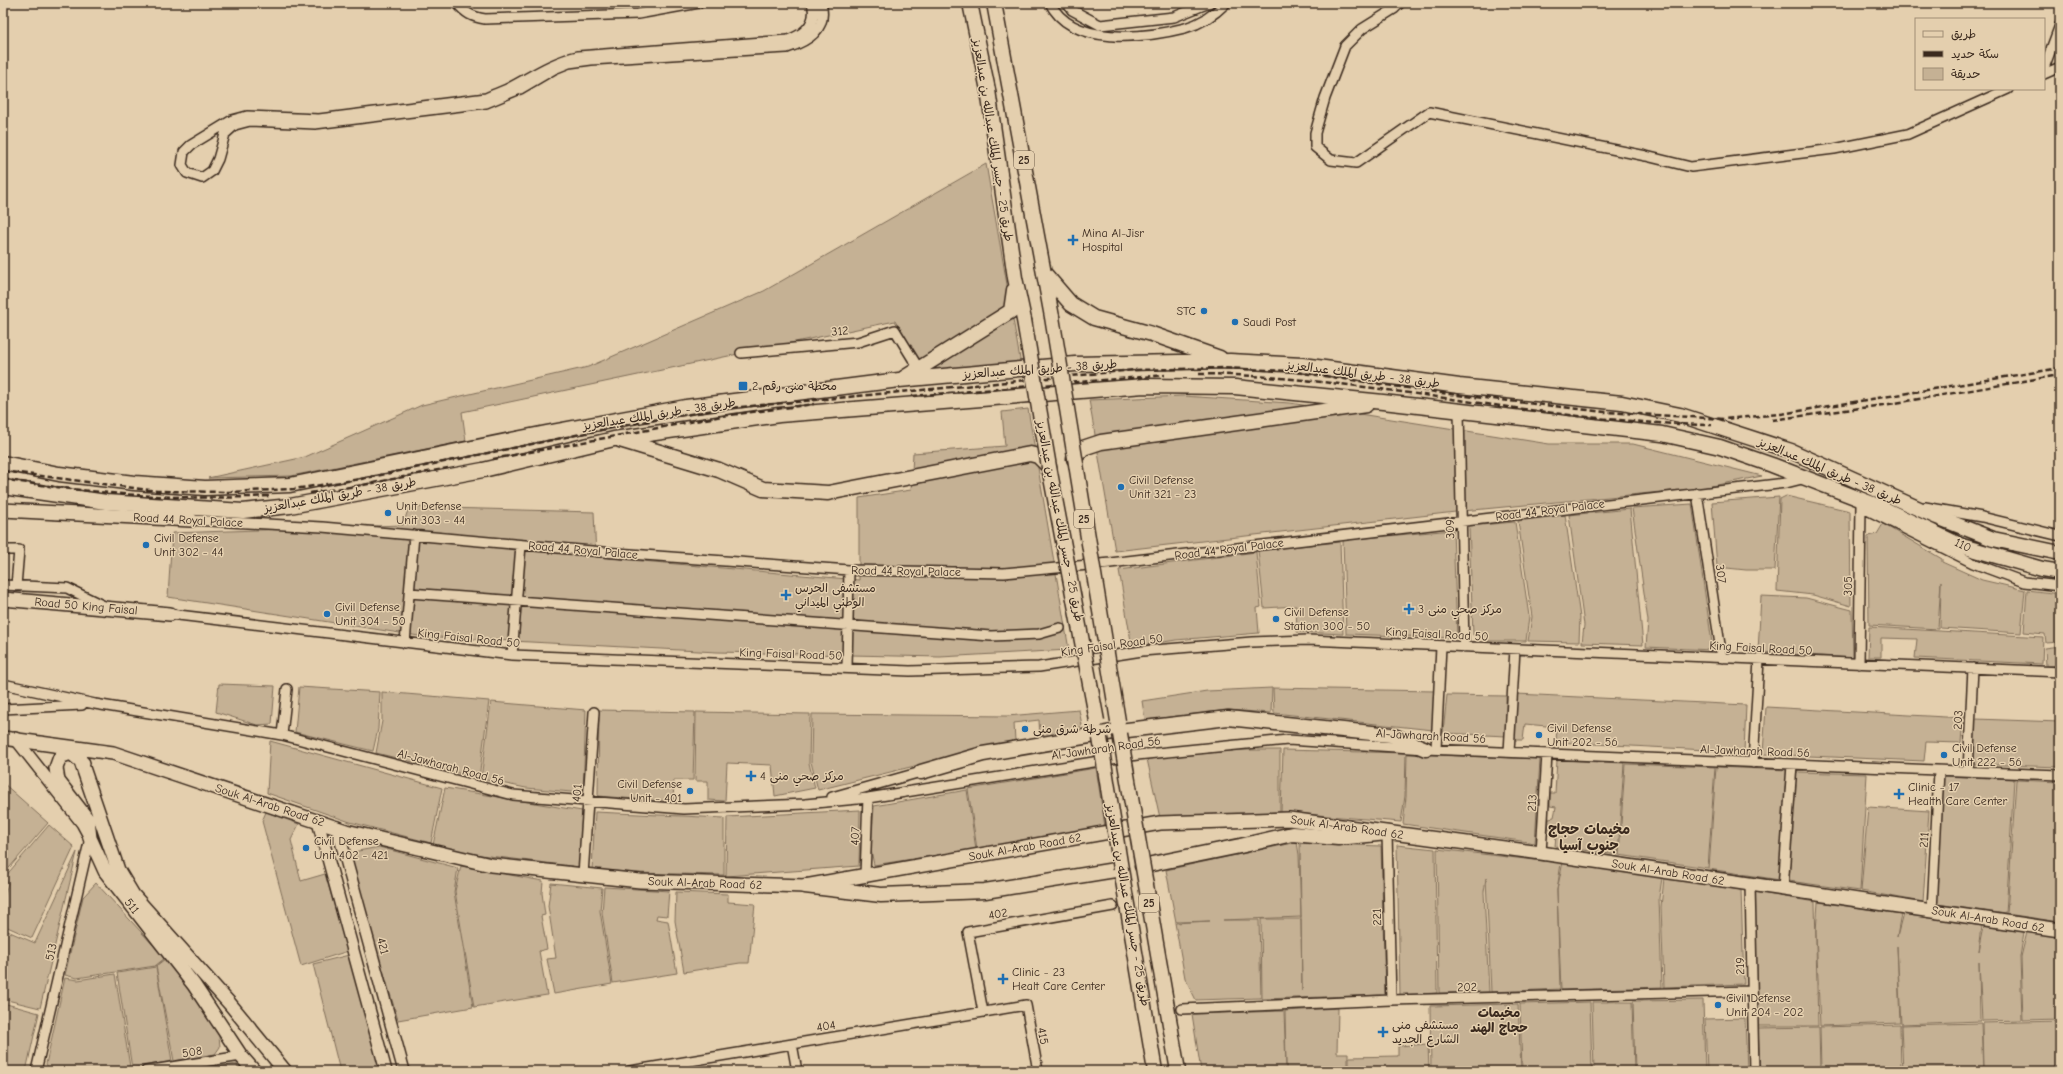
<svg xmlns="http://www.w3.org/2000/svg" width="2063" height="1074" font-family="'Comic Neue','Playpen Sans Arabic',sans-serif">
<rect width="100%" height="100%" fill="#e4cfae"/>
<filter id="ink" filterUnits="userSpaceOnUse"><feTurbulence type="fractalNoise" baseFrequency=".025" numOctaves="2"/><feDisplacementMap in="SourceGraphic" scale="8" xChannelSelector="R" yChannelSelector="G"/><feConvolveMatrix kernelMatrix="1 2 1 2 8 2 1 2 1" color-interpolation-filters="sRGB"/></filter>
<g filter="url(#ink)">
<path fill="#c5b194" stroke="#806e59" d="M986 164 1021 365 926 374 895 321 462 412 466 441 291 476 208 478 305 457 422 405 588 367 764 291Z
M1183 396 1290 403 1549 444H1633L1762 476 1702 488 1473 510 1115 551 1089 400Z
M1028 409 1069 650 940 657 717 652 419 636 168 597 172 533 403 525 409 507 594 512 596 557 859 580V498L911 490 913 453 1005 446 1002 412Z
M1786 496 1850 511 1851 606 1813 595 1777 591 1780 499Z
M1779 497 1775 570H1746L1717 567 1712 502Z
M1692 504 1713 650 1646 647 1648 621 1632 508Z
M1630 509 1643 645 1582 643 1584 625 1569 515Z
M1565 515 1580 617 1579 642 1528 641 1532 617 1518 521Z
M1515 522 1529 616 1526 641H1486L1485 635H1473L1469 526Z
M1883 524 1942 559V562L1982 580 2025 590 2021 633 1940 628 1941 581 1938 629 1869 625 1868 536 1877 534Z
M1453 530 1457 638 1346 634 1343 540Z
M1340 542 1343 634 1297 632 1296 606 1264 608 1258 550Z
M1256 552 1261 607 1257 608 1259 633 1176 640 1132 647 1119 570Z
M2027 590 2060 594V642L2046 643 2045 634 2024 632Z
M1761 596 1806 598 1852 610 1853 658 1758 652Z
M1869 627 2043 637 2042 664 1915 658 1917 639 1881 638V657H1868Z
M2060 646V665L2046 666 2045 648Z
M219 684 275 686 272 724 257 725 216 712Z
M299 687 380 692 378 729 373 751 295 732Z
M1272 688 1271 713 1229 710 1145 720 1142 701 1207 691Z
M1273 688 1435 691 1433 730 1274 713Z
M382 692 489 701 479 778 376 753 382 721Z
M1516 694 1746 705 1744 752 1556 742 1557 727 1525 724 1523 740H1512Z
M1447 695 1506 696V736L1443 733Z
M491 702 586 710 583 793 526 788 481 779Z
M1766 707 1963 718 1961 743 1926 742 1924 761 1763 754Z
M599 710 695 712 693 780H674L673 802 598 796Z
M1079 710 1082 725 1077 731 1040 739 1039 720 1014 723 1015 741 818 790 811 762 812 714 1007 716Z
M696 712 810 714 809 763 815 788 775 796 772 765 727 763 725 801 708 800V781H695Z
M1975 719 2060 722V767L1974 764Z
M270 741 442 788 431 843 350 822 267 793Z
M1240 750H1280V812L1160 818 1147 759Z
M1283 750 1406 753 1405 796 1401 822 1281 812Z
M1407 754 1540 759 1535 843 1403 824 1406 797Z
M1557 760 1624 763 1618 855 1555 846 1556 836 1548 834 1549 818 1554 817 1556 807 1550 806V793H1555Z
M1625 764 1715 767 1708 868 1619 855Z
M1716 767 1787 770 1780 880 1709 869Z
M1096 768 1105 827 977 849 968 789Z
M1796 772 1867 774 1860 891 1789 881Z
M1942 776 2014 779 2006 914 1937 904Z
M2016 780 2060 782V922L2007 914Z
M3 783 48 823 3 875Z
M445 788 582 811 579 867 473 854 433 845Z
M967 790 976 849 874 865 871 850 874 806Z
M1868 807 1929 811 1923 902 1861 891Z
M860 810 859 866 726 876 727 817Z
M266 812 299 824 291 840 301 881 325 874 348 951 301 966 262 821Z
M595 812 724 818V875L635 873 592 869Z
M49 825 74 847 32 938 3 925V902L8 883 4 878Z
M1297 842 1299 855 1301 917 1223 920H1259L1261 998 1196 1000 1185 978 1175 923 1210 921 1176 922 1166 870Z
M1300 843 1381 846 1385 995 1262 999 1261 919H1301L1302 991Z
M1397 845 1435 849 1437 993 1400 995Z
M379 847 458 868 454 892 473 1007 398 1020 350 861 353 852Z
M1437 849 1561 863 1557 890 1560 989 1491 992 1486 878 1484 892 1489 992 1439 993Z
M77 852 40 1008 3 999V929L35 943Z
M1563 862 1662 878 1659 898 1662 987 1561 990 1557 890Z
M461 866 543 881 542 893 545 915 541 916 547 949 539 951 547 995 474 1007 455 891Z
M1664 878 1741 890 1744 984 1664 987 1661 907Z
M96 883 165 958 155 966 77 978 65 975 83 897Z
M551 883 602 888 600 911 612 984 554 994 547 959 556 958 548 906Z
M604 887 669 891 667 916 657 915 656 919 668 921 677 973 613 983 602 913Z
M676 892 728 894V902L755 904 749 963H740L684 972 675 921Z
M1755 892 1815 902 1818 1026H1758Z
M1818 902 1901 914 1897 937 1903 914 1982 926 1979 951 1984 926 2024 932 2020 957 2022 1020 1982 1021 1979 962 1980 1021 1901 1024 1897 946 1900 1023 1820 1026 1816 932Z
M2027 932 2060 937V1019L2023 1020 2021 957Z
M349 955 381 1071H340L313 964Z
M165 959 188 985 219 1036 220 1047 215 1054 174 1061 156 966Z
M156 967 172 1061 132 1068 117 973Z
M115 974 130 1067 106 1071H50L46 1064 65 978 78 980Z
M1703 1000 1705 1071H1635L1633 1001Z
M1590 1002 1592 1071H1522L1520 1004Z
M1592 1002H1632L1634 1071H1594Z
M3 1003 39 1013 26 1071H3Z
M1518 1004 1521 1071H1431L1430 1006Z
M1338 1008 1337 1053H1348V1071H1201L1192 1014 1284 1011 1286 1067 1285 1011Z
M1745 1018 1747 1071H1707L1705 1019Z
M2060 1021V1071H1983L1982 1023Z
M1981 1023 1983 1071H1903L1901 1025Z
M1900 1025 1901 1071H1821L1820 1027Z
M1819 1027 1820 1071H1760L1758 1028Z
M1428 1044 1429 1071H1349V1057L1398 1056V1046Z
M237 1064 238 1071H192Z"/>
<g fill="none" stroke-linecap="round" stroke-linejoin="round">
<defs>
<path id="minor" d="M457 3C465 13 472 17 485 19L638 14 699 3
M812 3C818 23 805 34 788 40L578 56C552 62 532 76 509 88 502 92 493 94 486 98L319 119 247 116 232 120 191 145 184 152 182 165 187 173 202 178 212 171 218 159 225 134 235 125 250 121 315 124 486 103 520 89 554 69 569 63 591 60 787 48C809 41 828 29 821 3
M1050 3C1072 47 1145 38 1185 28 1200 24 1215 14 1226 3
M1067 3 1072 10 1100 25 1174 17 1209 3
M1400 3 1394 9 1362 29 1345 46 1325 98 1315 133V147L1331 160 1356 163 1429 112 1646 156 1691 167 1834 149 1908 134 2008 89
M2044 68 2060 25
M2044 74 2060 67
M741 353 858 342 895 330 919 369
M1459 411 1464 647
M1697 493 1722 658
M1861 507 1973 563 2024 582 2060 586
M1925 507 1982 517 2060 536
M191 520 322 527 603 552 849 570 1004 573 1110 563 1786 483 1806 478
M3 550H19L16 586
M3 585 67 588 104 606
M409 593 991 636 1039 634 1060 628
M170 614 512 655 910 671 1039 667 1142 651 1252 642 1308 640 2060 672
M405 643 414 535
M512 655 521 545
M1859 664 1861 504
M847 668 849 570
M3 684 95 704 282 735 513 795 684 809 805 804 868 798 1137 755 1288 740 1426 749 2060 775
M3 709 82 705
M282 735 287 689
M1436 749 1441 646
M1509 752 1515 649
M1753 763 1759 660
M1968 771 1973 668
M832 797 921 772
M1387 833 1391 1000
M1541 853 1547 754
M583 875 594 712
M865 875 868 798
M1750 885 1754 1071
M1783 889 1792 765
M1932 911 1939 771
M1182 1009 1391 1000 1752 991
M983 1012 968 932 1113 906
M792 1044 797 1071
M36 1071 90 838
M146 1071 241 1056
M630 1071 1026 1005 1038 1071"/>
<path id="tertiary" d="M15 738 82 823 89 836
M318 822 386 1071
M337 827 404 1071"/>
<path id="secondary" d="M3 510 191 520
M3 599 170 614
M3 738 113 753 346 831 491 865 640 881 805 886 1160 823 1289 819 1541 853 2060 930
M79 756 118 870 133 895 230 1004 285 1071
M83 763 71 753 60 757 56 768 58 781 88 820 90 838 105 871 194 985 241 1056 254 1071"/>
<path id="primary" d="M970 3 988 90 1015 278 1024 320
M994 3 1052 317
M1046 275 1071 304 1094 318 1152 334 1220 358
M904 378 1011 311 1014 290
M620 440 719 470 763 489 828 493 1030 454 1038 456 1049 467
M1074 459 1083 448 1101 442 1366 405
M3 463 59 474 134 483 205 488 290 485 546 433 686 407 899 380 1075 364 1230 361 1302 365 1459 386 1622 403 1680 415 1791 451 1937 517 1993 539 2060 553
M3 487 106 502 243 511 290 506 382 489 483 470 614 439 779 415 1144 386 1235 387 1383 402 1662 434 1720 447 1772 465 1878 506 1962 546 2042 569 2060 572
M921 772 983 754 1119 731 1228 718 1391 735 1426 749
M1142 866 1240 846 1292 834 1338 838 1387 833
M805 886 881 895 985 891 1121 869 1155 1071"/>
</defs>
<use href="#minor" stroke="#3b2a1e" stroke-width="12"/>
<use href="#tertiary" stroke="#3b2a1e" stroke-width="14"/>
<use href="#secondary" stroke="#3b2a1e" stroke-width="16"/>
<use href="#primary" stroke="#3b2a1e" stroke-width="17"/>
<use href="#minor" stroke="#e4cfae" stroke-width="9"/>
<use href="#tertiary" stroke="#e4cfae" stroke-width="11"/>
<use href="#secondary" stroke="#e4cfae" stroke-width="13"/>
<use href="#primary" stroke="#e4cfae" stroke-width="14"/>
<path stroke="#3b2a1e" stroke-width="2.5" stroke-dasharray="6 3" stroke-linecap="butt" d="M1199 374C1371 376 1539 423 1712 425
M912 396 1165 375
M1772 420 1883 405 2060 375
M493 459 722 416 814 404
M3 471 157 491 229 492 294 489 361 479 630 424 720 409 1134 370 1222 368 1289 371 1449 394 1605 412 1724 419 1781 414 2060 368
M3 479C91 494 181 501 270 496
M310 493 363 485 448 468"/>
<defs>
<path id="primary-bridge" d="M1052 317 1118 721
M1024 320 1049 467 1097 721
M1120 734 1178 1071
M1100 738 1121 869"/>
</defs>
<use href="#primary-bridge" stroke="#3b2a1e" stroke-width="17" stroke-linecap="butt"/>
<use href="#primary-bridge" stroke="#e4cfae" stroke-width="14"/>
</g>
</g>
<g fill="#1f6fb2" stroke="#e4cfae" stroke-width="1.5">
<path d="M1071 234h4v4h4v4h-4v4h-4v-4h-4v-4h4z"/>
<circle cx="1204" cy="311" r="4"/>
<circle cx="1235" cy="322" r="4"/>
<rect x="738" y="381" width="10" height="10" rx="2"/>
<circle cx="1121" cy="487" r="4"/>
<circle cx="388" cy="513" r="4"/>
<circle cx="146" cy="545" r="4"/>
<path d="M784 589h4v4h4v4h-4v4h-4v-4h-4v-4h4z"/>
<path d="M1407 603h4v4h4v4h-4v4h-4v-4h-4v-4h4z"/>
<circle cx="327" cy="614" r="4"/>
<circle cx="1276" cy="619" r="4"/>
<circle cx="1025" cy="729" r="4"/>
<circle cx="1539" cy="735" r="4"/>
<circle cx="1944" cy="755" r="4"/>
<path d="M749 770h4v4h4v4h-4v4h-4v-4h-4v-4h4z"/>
<circle cx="690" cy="791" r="4"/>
<path d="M1897 788h4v4h4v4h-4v4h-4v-4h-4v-4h4z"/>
<circle cx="306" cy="848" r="4"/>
<path d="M1001 973h4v4h4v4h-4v4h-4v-4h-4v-4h4z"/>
<circle cx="1718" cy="1005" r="4"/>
<path d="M1381 1026h4v4h4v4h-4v4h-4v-4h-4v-4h4z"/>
</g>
<g text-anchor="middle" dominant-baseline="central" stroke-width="3" stroke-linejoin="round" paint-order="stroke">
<g fill="#e4cfae" stroke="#6e5c49" stroke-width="1">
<rect x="1014" y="151" width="20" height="18" rx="3"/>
<rect x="1074" y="510" width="20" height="18" rx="3"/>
<rect x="1139" y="894" width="20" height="18" rx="3"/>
</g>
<g font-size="11" font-weight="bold" fill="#3b2a1e">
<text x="1024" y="160">25</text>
<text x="1084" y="519">25</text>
<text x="1149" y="903">25</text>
</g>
<g font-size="12" fill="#3b2a1e" stroke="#e4cfae">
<text transform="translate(993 140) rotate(81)">طريق 25 - جسر الملك عبدالله بن عبدالعزيز</text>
<text transform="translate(840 331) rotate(-5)">312</text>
<text transform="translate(1040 369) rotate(-4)">طريق 38 - طريق الملك عبدالعزيز</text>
<text transform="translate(1363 374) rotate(7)">طريق 38 - طريق الملك عبدالعزيز</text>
<text transform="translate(659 414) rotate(-9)">طريق 38 - طريق الملك عبدالعزيز</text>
<text transform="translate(1830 471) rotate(23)">طريق 38 - طريق الملك عبدالعزيز</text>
<text transform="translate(340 495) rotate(-10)">طريق 38 - طريق الملك عبدالعزيز</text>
<text transform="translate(1550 510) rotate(-7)">Road 44 Royal Palace</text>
<text transform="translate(188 520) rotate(3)">Road 44 Royal Palace</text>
<text transform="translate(1060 521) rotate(79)">طريق 25 - جسر الملك عبدالله بن عبدالعزيز</text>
<text transform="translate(1450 529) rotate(-91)">309</text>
<text transform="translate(1963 545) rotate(26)">110</text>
<text transform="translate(1229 549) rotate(-7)">Road 44 Royal Palace</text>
<text transform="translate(583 550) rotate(5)">Road 44 Royal Palace</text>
<text transform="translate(906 571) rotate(1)">Road 44 Royal Palace</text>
<text transform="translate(1721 574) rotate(82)">307</text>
<text transform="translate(1848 586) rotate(-89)">305</text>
<text transform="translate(86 606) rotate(5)">Road 50 King Faisal</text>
<text transform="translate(1437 634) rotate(3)">King Faisal Road 50</text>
<text transform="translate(469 638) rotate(6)">King Faisal Road 50</text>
<text transform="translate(1112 645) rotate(-8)">King Faisal Road 50</text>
<text transform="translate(1761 648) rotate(3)">King Faisal Road 50</text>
<text transform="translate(791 654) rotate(2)">King Faisal Road 50</text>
<text transform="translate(1958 720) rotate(-87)">203</text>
<text transform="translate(1431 736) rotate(3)">Al-Jawharah Road 56</text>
<text transform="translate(1106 748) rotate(-8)">Al-Jawharah Road 56</text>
<text transform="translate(1755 751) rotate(2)">Al-Jawharah Road 56</text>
<text transform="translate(451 767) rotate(15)">Al-Jawharah Road 56</text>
<text transform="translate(577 793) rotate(-86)">401</text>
<text transform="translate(1532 803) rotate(-86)">213</text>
<text transform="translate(270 805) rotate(18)">Souk Al-Arab Road 62</text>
<text transform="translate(1347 827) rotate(8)">Souk Al-Arab Road 62</text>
<text transform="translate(855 836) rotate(-88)">407</text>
<text transform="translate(1924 840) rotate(-87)">211</text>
<text transform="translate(1025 847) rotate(-10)">Souk Al-Arab Road 62</text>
<text transform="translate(1668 872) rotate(9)">Souk Al-Arab Road 62</text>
<text transform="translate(705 883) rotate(2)">Souk Al-Arab Road 62</text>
<text transform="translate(1128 905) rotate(80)">طريق 25 - جسر الملك عبدالله بن عبدالعزيز</text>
<text transform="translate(132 906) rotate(52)">511</text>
<text transform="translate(998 914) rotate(-10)">402</text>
<text transform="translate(1377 917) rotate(-92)">221</text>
<text transform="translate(1988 919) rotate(9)">Souk Al-Arab Road 62</text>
<text transform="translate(383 946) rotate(75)">421</text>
<text transform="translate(51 952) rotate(-77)">513</text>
<text transform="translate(1740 966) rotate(-91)">219</text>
<text transform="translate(1467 987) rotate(-1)">202</text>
<text transform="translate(826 1026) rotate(-9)">404</text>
<text transform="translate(1043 1036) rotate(80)">415</text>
<text transform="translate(192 1052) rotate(-9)">508</text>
</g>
<g font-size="12" fill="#3b2a1e" stroke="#e4cfae" text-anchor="start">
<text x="1082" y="233">Mina Al-Jisr<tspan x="1082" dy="14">Hospital</tspan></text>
<text x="1196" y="311" text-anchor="end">STC</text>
<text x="1243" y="322">Saudi Post</text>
<text x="752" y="386">محطة منى رقم 2</text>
<text x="1129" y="480">Civil Defense<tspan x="1129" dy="14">Unit 321 - 23</tspan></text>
<text x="396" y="506">Unit Defense<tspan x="396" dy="14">Unit 303 - 44</tspan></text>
<text x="154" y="538">Civil Defense<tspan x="154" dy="14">Unit 302 - 44</tspan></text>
<text x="795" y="588">مستشفى الحرس<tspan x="795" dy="14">الوطني الميداني</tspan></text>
<text x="335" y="607">Civil Defense<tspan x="335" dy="14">Unit 304 - 50</tspan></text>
<text x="1418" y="609">مركز صحي منى 3</text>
<text x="1284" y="612">Civil Defense<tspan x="1284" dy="14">Station 300 - 50</tspan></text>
<text x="1547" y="728">Civil Defense<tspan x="1547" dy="14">Unit 202 - 56</tspan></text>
<text x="1033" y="729">شرطة شرق منى</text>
<text x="1952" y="748">Civil Defense<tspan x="1952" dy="14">Unit 222 - 56</tspan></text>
<text x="760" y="776">مركز صحي منى 4</text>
<text x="682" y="784" text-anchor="end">Civil Defense<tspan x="682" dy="14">Unit - 401</tspan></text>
<text x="1908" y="787">Clinic - 17<tspan x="1908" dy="14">Health Care Center</tspan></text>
<text x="314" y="841">Civil Defense<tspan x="314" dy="14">Unit 402 - 421</tspan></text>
<text x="1012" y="972">Clinic - 23<tspan x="1012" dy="14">Healt Care Center</tspan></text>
<text x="1726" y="998">Civil Defense<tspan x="1726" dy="14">Unit 204 - 202</tspan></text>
<text x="1392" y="1025">مستشفى منى<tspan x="1392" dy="14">الشارع الجديد</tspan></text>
</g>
<g font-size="13" font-weight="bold" fill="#3b2a1e" stroke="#e4cfae">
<text x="1499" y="1012">مخيمات<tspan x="1499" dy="15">حجاج الهند</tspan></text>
</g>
<g font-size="14" font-weight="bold" fill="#3b2a1e" stroke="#e4cfae">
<text x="1589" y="829">مخيمات حجاج<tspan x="1589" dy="16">جنوب آسيا</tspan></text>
</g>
</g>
<rect width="2063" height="1074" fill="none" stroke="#e4cfae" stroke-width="16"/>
<rect x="8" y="8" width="2047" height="1058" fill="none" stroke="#3b2a1e" stroke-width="1.5" filter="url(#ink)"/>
<rect x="1915" y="18" width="130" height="72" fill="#e4cfae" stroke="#a08d74"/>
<rect x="1923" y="31" width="20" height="6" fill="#e4cfae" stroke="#a08d74"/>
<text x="1951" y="38" font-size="12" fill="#3b2a1e">طريق</text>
<rect x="1923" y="51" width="20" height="6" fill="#3b2a1e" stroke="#a08d74"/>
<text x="1951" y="58" font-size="12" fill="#3b2a1e">سكة حديد</text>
<rect x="1923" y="68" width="20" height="12" fill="#c5b194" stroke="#a08d74"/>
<text x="1951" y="78" font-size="12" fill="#3b2a1e">حديقة</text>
</svg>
